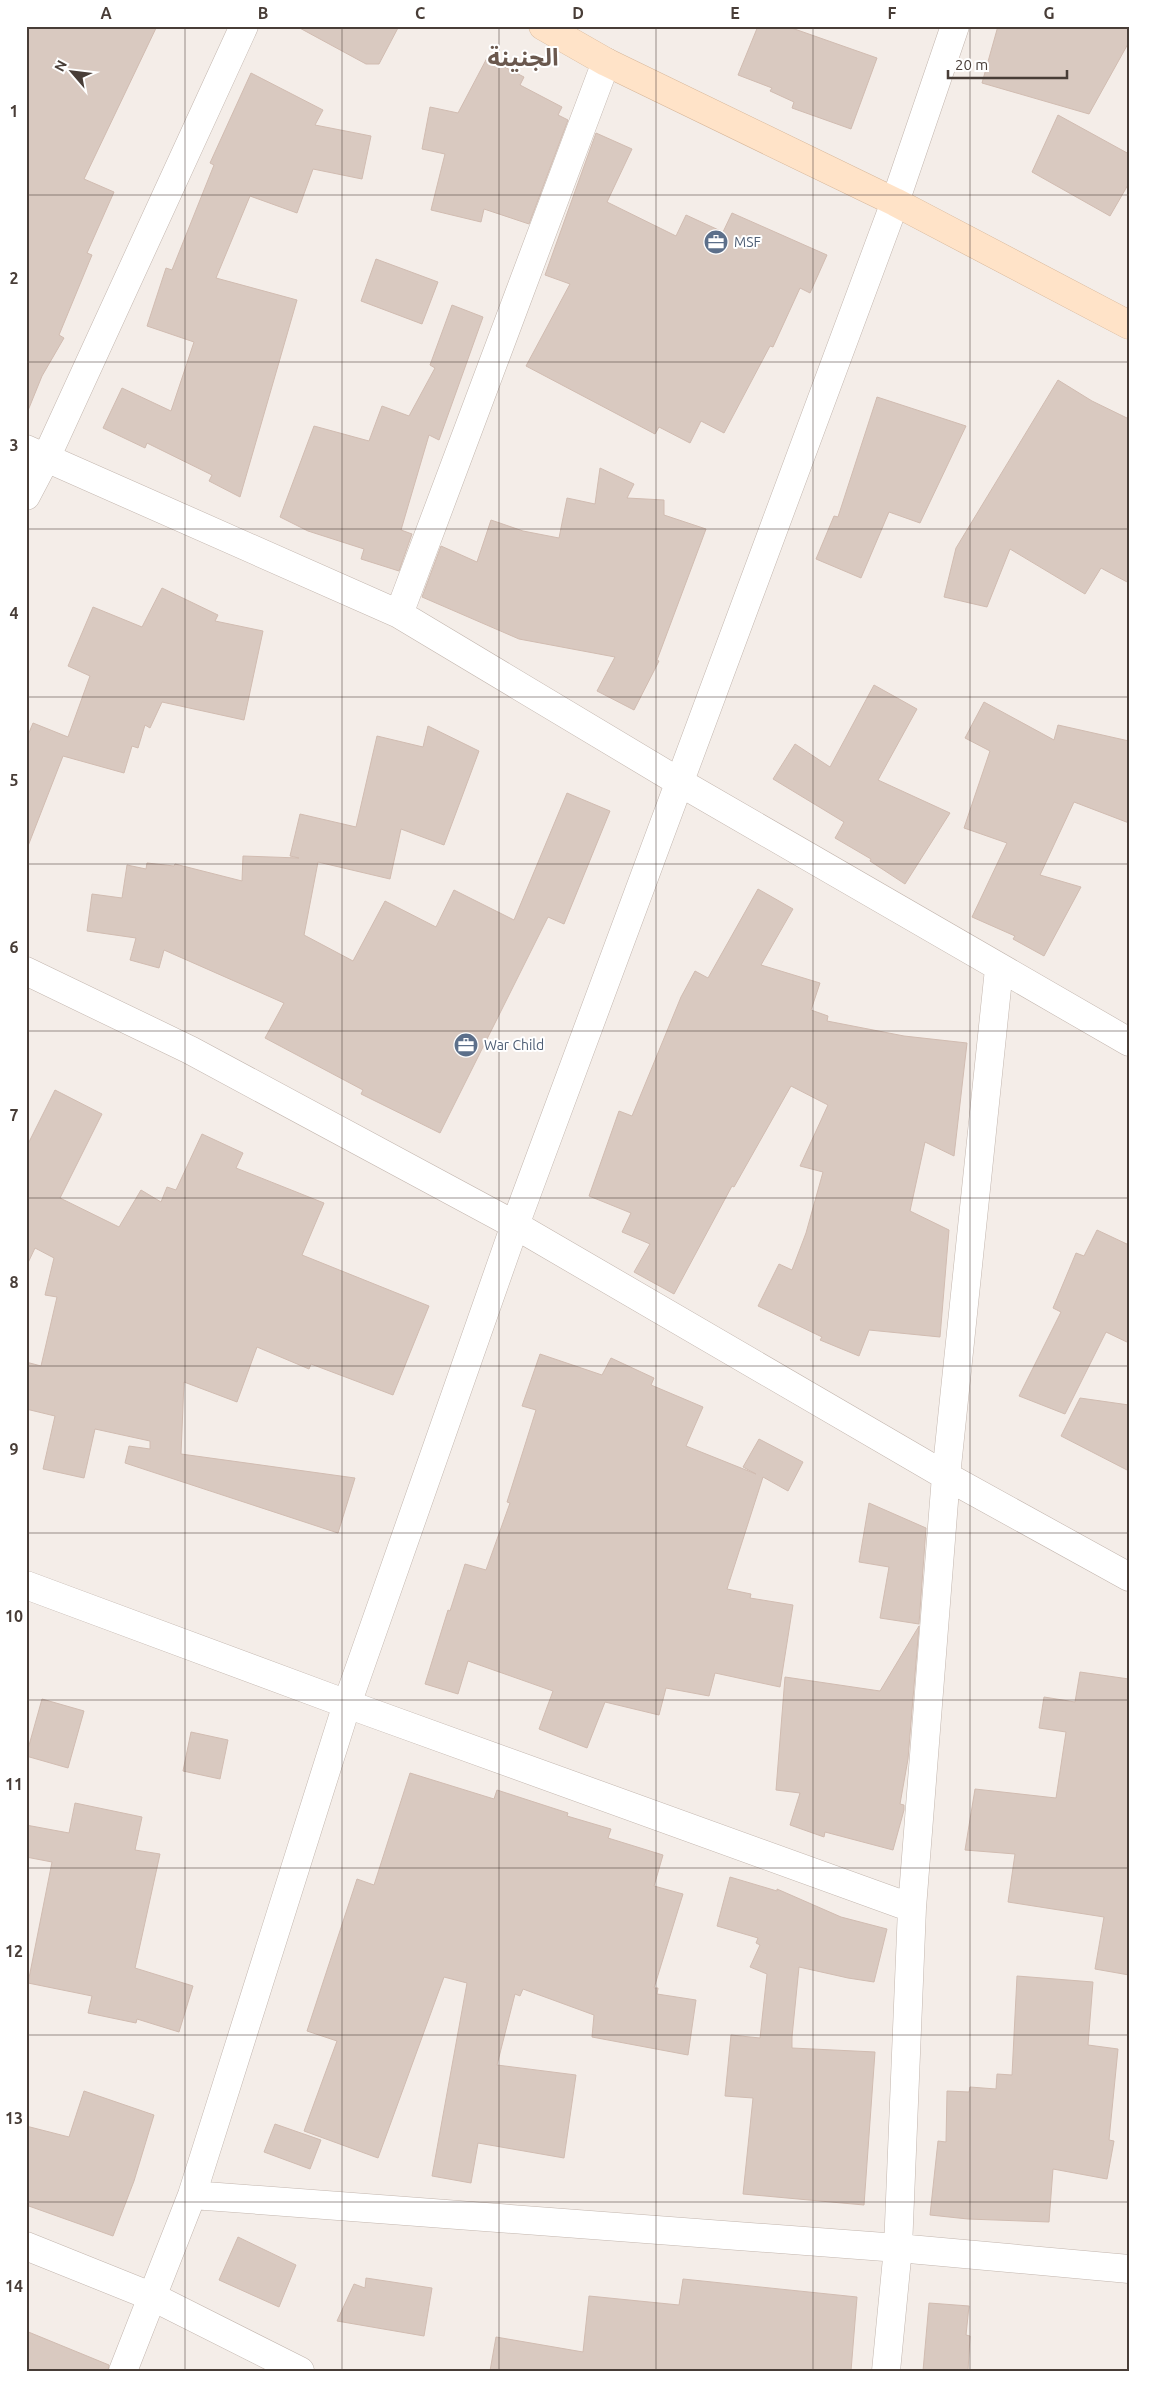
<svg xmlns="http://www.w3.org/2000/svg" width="1155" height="2397" font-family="Ubuntu,'Noto Sans Arabic',sans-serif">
<rect width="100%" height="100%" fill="#f4ede8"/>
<path fill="#d9c9c0" stroke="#d1bcb1" d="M26 26H157L84 179 114 192 87 253 92 255 59 335 64 338 42 376 27 413Z
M296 26H399L379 64H366Z
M758 26H786L877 58 851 129 792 108 794 102 770 91 772 88 738 75Z
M998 26H1129V42L1089 114 982 83Z
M487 58 524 77 520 85 562 107 558 115 568 120 529 224 484 209 481 222 431 210 445 154 422 149 430 107 458 113Z
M251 73 323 110 315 125 371 136 362 179 313 169 297 213 250 196 216 278 297 300 240 497 209 481 212 475 147 443 145 448 103 428 122 388 171 411 194 342 147 326 166 268 172 270 214 165 210 163Z
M1058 115 1129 154V183L1110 216 1032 172Z
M596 133 632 149 607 202 676 236 686 215 723 232 732 213 827 255 810 293 800 288 773 347 770 346 724 433 701 421 690 443 659 427 655 434 526 366 570 284 545 275Z
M376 259 438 282 422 324 361 301Z
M452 305 483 317 439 440 429 435 401 530 412 534 399 571 361 559 364 549 308 531 280 517 314 426 369 441 382 406 409 416 435 368 430 365Z
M1058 380 1092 401 1129 419V583L1101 568 1085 594 1010 549 987 607 944 597 956 548Z
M877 397 966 426 920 523 889 512 861 578 816 559 834 516 838 517Z
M600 468 634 484 627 498 664 500V515L706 529 657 660 659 661 634 710 597 691 615 657 519 639 422 597 441 546 477 562 491 520 523 531 559 538 567 498 595 504Z
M162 588 218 615 215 621 263 631 244 720 162 702 150 728 145 725 138 748 132 746 124 773 63 756 28 846 26 845V740L33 723 68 737 90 676 68 666 93 607 142 627Z
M874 685 917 709 878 780 950 813 905 884 870 861 871 859 835 838 844 822 773 779 795 744 830 767Z
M984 702 1054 740 1058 725 1129 741V823L1074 802 1040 875 1081 887 1044 956 1013 939 1015 936 972 917 1007 843 964 828 990 751 965 738Z
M428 726 479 751 444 845 401 829 390 879 318 862 304 935 353 961 385 901 436 927 454 890 514 920 567 793 610 811 564 924 548 917 440 1133 361 1094 363 1090 265 1038 284 1003 164 950 159 968 130 960 136 938 87 931 92 894 122 898 127 865 146 869 147 863 174 866 175 864 242 881 243 856 299 858 290 856 300 814 356 827 377 736 423 747Z
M758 889 793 909 761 965 820 983 811 1010 828 1016 827 1021 904 1036 967 1043 954 1156 925 1142 910 1211 949 1230 940 1337 869 1330 859 1356 820 1340 822 1337 758 1306 779 1264 792 1270 806 1233 823 1172 800 1166 828 1105 791 1086 734 1187 732 1186 674 1294 634 1272 650 1244 622 1232 631 1213 589 1196 619 1111 632 1116 681 997 695 971 708 978Z
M55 1090 102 1114 60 1198 119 1227 141 1190 161 1202 167 1187 176 1190 202 1134 243 1153 236 1168 324 1203 302 1255 429 1306 393 1395 311 1364 309 1369 257 1347 237 1402 184 1382 181 1454 355 1478 338 1533 125 1463 129 1446 150 1449V1441L95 1429 84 1478 43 1469 55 1416 26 1409V1362L41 1366 57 1297 45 1295 54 1258 35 1248 26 1267V1148Z
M1097 1230 1129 1245V1343L1106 1332 1065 1414 1019 1396 1061 1312 1053 1308 1076 1253 1084 1256Z
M540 1354 602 1375 611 1358 654 1378 651 1385 703 1407 686 1446 756 1474 743 1467 759 1439 803 1462 788 1491 763 1477 727 1589 751 1594 750 1598 793 1605 780 1687 715 1673 709 1696 666 1688 659 1715 605 1702 587 1748 539 1729 553 1691 468 1661 458 1694 425 1684 448 1610 450 1611 465 1564 486 1570 510 1503 507 1502 536 1410 522 1406Z
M1080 1398 1129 1405V1471L1061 1436Z
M869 1503 926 1528 919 1624 880 1618 889 1567 859 1562Z
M919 1626 908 1759 900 1804 904 1805V1810L893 1850 825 1832 824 1837 790 1825 800 1793 776 1790 785 1677 880 1691Z
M1080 1672 1129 1679V1975L1095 1969 1104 1917 1008 1902 1015 1854 965 1850 975 1789 1056 1798 1066 1732 1039 1728 1044 1697 1075 1702Z
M42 1699 84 1711 68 1768 26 1756Z
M191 1732 228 1740 220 1779 183 1771Z
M410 1773 494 1799 497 1790 568 1813 567 1816 611 1829 608 1838 663 1855 654 1886 683 1894 654 1988H658L657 1994 696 2000 688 2055 592 2037 594 2015 523 1989 520 1996 515 1994 497 2065 576 2075 564 2158 478 2143 471 2183 432 2176 467 1983 444 1977 378 2158 304 2131 337 2041 307 2031 357 1879 374 1885Z
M75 1803 142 1817 135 1850 160 1854 135 1968 193 1986 179 2032 137 2019 136 2023 88 2013 92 1996 28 1983 52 1862 26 1857V1825L69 1833Z
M730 1877 777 1891V1889L841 1917 887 1929 874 1982 848 1978 799 1967 792 2037V2048L875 2052 864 2205 743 2194 753 2098 725 2096 731 2035 760 2038 767 1974 750 1967 760 1945 756 1943 758 1938 717 1926Z
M1017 1976 1093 1982 1088 2045 1118 2049 1109 2140 1114 2141 1107 2179 1053 2169 1049 2222 968 2219 930 2215 938 2141 946 2142 947 2091 969 2092 970 2087 996 2089 997 2074 1012 2075Z
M84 2091 154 2115 134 2181 113 2236 26 2205V2126L69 2137Z
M275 2124 321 2140 310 2169 264 2152Z
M238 2237 296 2265 279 2307 219 2280Z
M366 2278 432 2288 424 2336 337 2321 354 2284 365 2288Z
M683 2279 857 2297 851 2371H490L496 2337 583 2352 589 2296 679 2305Z
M929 2303 969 2306 966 2335 970 2336 968 2371H923Z
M26 2331 109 2365 108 2371H26Z"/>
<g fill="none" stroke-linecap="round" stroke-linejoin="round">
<defs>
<path id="street" d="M26 449 399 614 681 783 1129 1042
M26 496 46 458 244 26
M399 614 606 62
M26 971 190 1050 515 1225 946 1476 1129 1577
M26 1585 347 1704 912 1908
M192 2195 898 2248 1129 2269
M26 2246 153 2297 300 2371
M123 2371 192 2195 347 1704 515 1225 895 202 955 26
M886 2371 898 2248 912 1908 946 1476 999 969"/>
<path id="secondary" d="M543 26 606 62 895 202 1129 325"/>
</defs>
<use href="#street" stroke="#c3b6ae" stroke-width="29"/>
<use href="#secondary" stroke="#d7b79a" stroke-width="29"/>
<use href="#street" stroke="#fff" stroke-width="28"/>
<use href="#secondary" stroke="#ffe3c8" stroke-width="28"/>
</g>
<path fill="none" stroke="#483d37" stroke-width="1" stroke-opacity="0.55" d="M185 26V2371M342 26V2371M499 26V2371M656 26V2371M813 26V2371M970 26V2371M26 195H1129M26 362H1129M26 529H1129M26 697H1129M26 864H1129M26 1031H1129M26 1198H1129M26 1366H1129M26 1533H1129M26 1700H1129M26 1868H1129M26 2035H1129M26 2202H1129"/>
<defs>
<symbol id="office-disc" viewBox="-11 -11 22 22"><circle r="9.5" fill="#5c6f8a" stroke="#fff"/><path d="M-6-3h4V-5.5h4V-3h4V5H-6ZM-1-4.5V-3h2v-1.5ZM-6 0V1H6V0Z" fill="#fff"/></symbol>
</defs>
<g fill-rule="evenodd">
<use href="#office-disc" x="702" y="228" width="28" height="28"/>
<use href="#office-disc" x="452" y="1031" width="28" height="28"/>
</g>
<g text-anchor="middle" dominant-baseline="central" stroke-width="4" stroke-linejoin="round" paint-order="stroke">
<g font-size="14" fill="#4e5e75" stroke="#fff" text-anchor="start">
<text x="734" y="242">MSF</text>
<text x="484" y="1045">War Child</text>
</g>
<g font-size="24" font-weight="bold" fill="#6a584e" stroke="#fff">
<text x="523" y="57">الجنينة</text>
</g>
</g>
<rect width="1155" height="2397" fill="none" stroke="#ffffff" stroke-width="55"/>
<g transform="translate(72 72) rotate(298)" stroke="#ffffff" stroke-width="4" paint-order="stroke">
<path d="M0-4L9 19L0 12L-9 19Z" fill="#483d37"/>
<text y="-8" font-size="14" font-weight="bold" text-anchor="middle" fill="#483d37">N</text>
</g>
<path d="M948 70v8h119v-8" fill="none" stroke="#483d37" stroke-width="2.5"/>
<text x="955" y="70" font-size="15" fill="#483d37" stroke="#ffffff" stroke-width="4" paint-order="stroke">20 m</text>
<rect x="28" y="28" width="1100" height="2342" fill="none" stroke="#483d37" stroke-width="2"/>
<g font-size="16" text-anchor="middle" font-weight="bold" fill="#483d37">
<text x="106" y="19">A</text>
<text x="263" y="19">B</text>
<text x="420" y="19">C</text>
<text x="578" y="19">D</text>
<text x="735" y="19">E</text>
<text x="892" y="19">F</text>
<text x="1049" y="19">G</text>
<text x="14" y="117">1</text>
<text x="14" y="284">2</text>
<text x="14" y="451">3</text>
<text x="14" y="619">4</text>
<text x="14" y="786">5</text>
<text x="14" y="953">6</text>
<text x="14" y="1121">7</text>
<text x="14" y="1288">8</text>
<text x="14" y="1455">9</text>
<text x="14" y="1622">10</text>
<text x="14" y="1790">11</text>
<text x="14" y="1957">12</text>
<text x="14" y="2124">13</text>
<text x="14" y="2292">14</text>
</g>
</svg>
